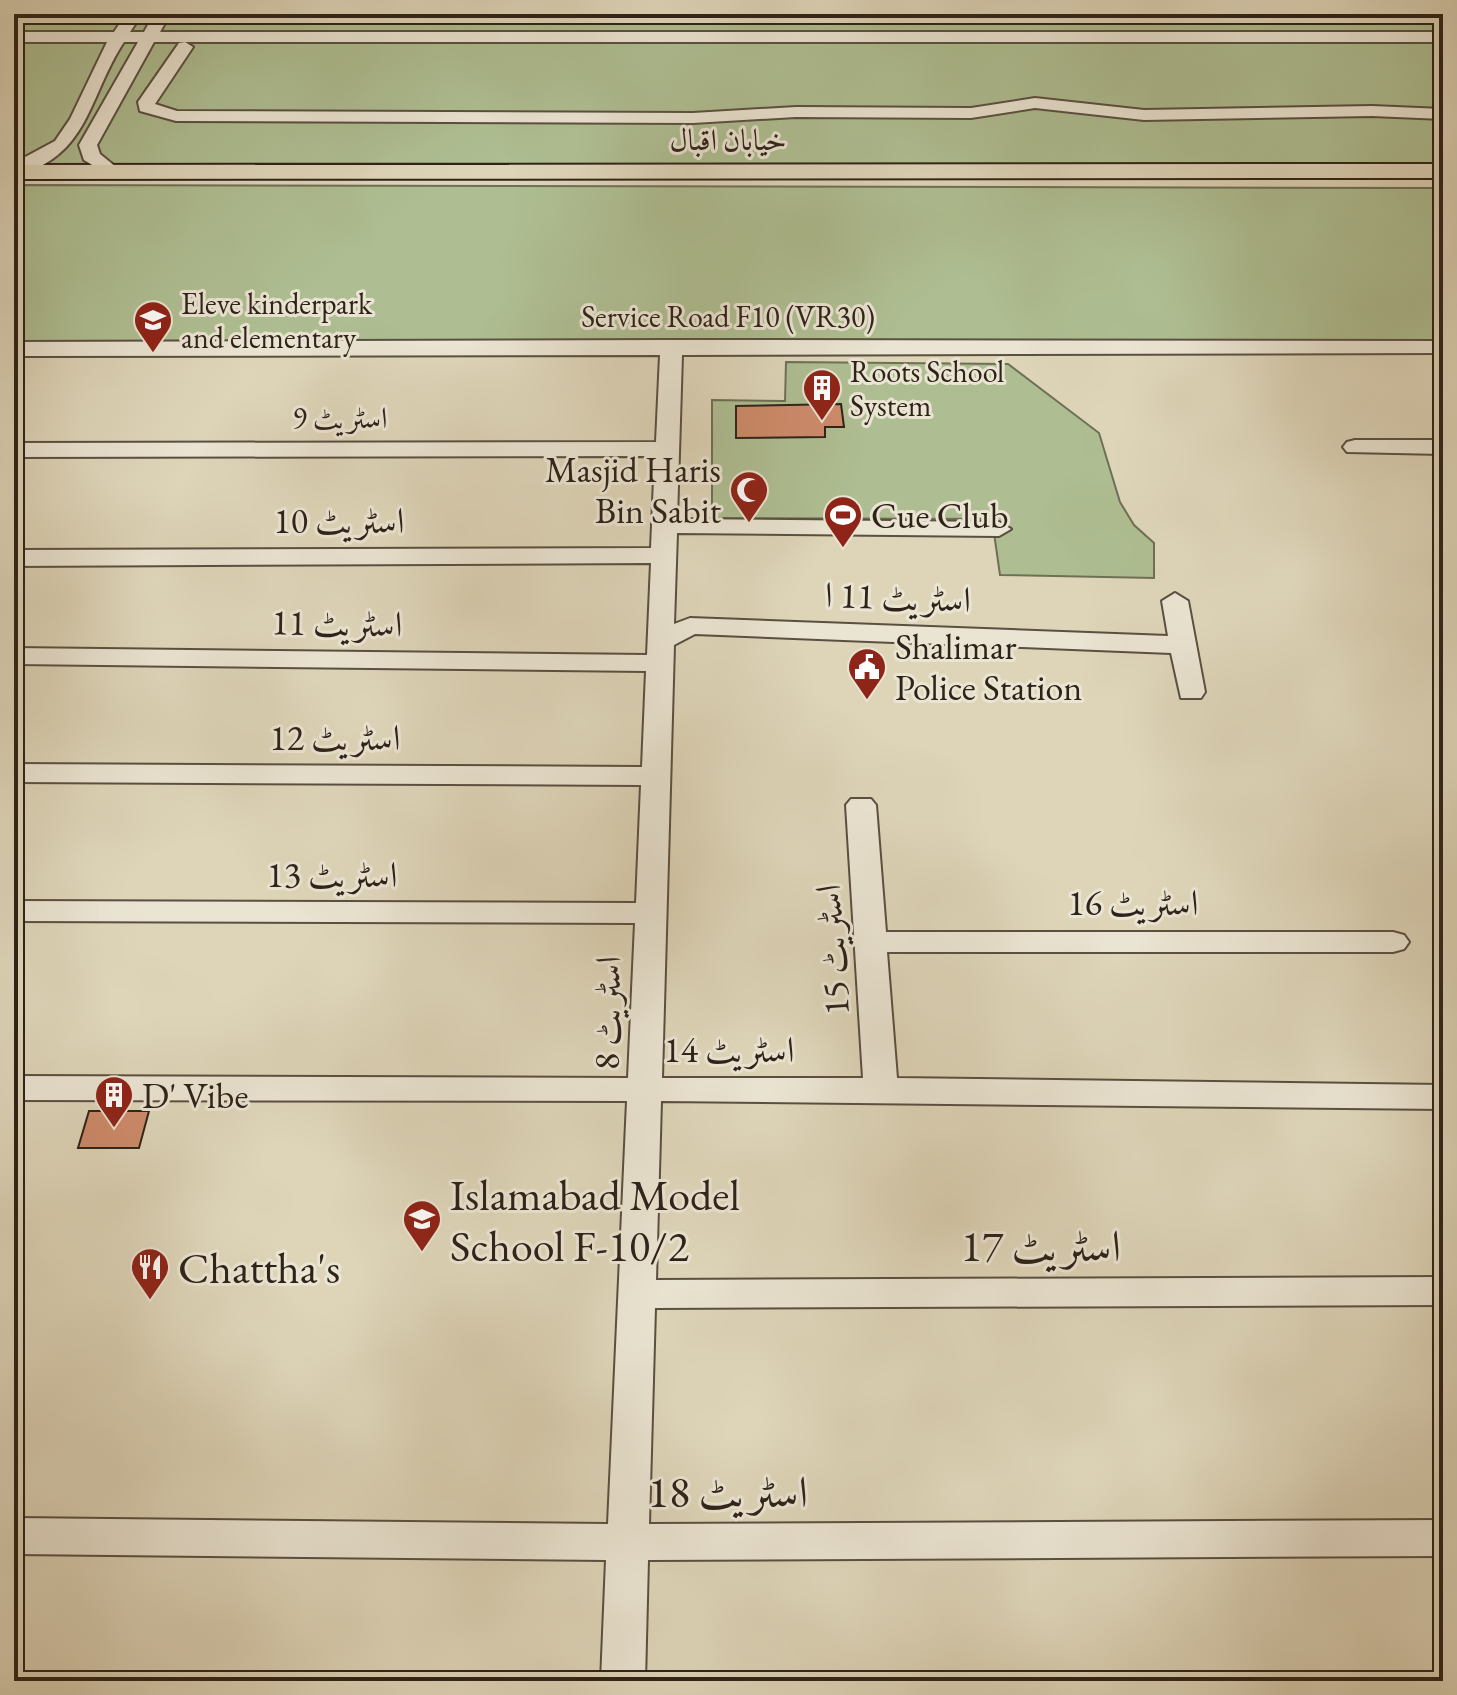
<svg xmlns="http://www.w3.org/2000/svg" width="1457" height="1695" font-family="'EB Garamond',Amiri,serif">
<rect width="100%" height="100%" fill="#ded5b9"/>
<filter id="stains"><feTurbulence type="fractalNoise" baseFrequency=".0025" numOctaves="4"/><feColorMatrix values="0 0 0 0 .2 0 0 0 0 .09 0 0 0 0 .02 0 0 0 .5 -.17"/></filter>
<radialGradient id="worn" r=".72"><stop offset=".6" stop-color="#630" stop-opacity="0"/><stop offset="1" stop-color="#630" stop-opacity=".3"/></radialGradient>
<path fill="#aebe92" stroke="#6e7056" stroke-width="2" d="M14 14H1443V166H14Z
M14 185 1443 188V340L14 343Z
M786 362 1008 364 1099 433 1120 502 1134 525 1154 543V578L1000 575 992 519 712 518V400L785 401Z
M1443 1676V1681H1200L1199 1678Z"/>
<path fill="#ce8b6b" stroke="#2e2219" stroke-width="2" d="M841 404 844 427H825V437L736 438V406Z
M89 1111H149L139 1148H78Z"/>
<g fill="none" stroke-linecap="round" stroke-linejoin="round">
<defs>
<path id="minor" d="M126 14H142L130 32H144L154 14H170L160 32H1443V42H154L97 145 100 154 121 171 112 177 84 160 79 145 138 42H124C88 96 90 157 14 176V163L55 141 70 119 107 42H14V32H114Z
M185 42 193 47 155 104 177 111 693 113 796 107 971 108 1035 98 1144 110 1372 106 1443 109V119L1372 116 1144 120 1035 108 971 118 796 117 693 123 176 121 140 111 138 102 179 43Z
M671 340 1443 341V353L682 355 677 519 999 522 1011 529 999 536 677 533 674 624 690 618 1168 636 1162 601 1175 593 1188 601 1205 692 1201 698H1181L1171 653 695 634 674 645 662 1078H863L846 805 851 799H871L876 805 886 932H1393L1404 935 1409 942 1404 949 1393 952H887L897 1078 1443 1085V1109L661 1101 656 1280 1443 1277V1305L655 1308 649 1524 1443 1520V1556L648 1560 645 1681H601L606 1560 14 1554V1518L608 1524 627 1101 14 1100V1076L628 1078 635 923 14 921V901L636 903 641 785 14 782V764L642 767 646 671 14 664V648L647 655 651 563 14 566V550L651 548 655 456 14 457V443L656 442 660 355 14 356V342Z
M1355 440H1443V454L1347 452 1343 447 1347 442Z"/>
<path id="major" d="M1443 164V178L14 179V165Z"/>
</defs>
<use href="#minor" stroke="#5a4f41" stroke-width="4"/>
<use href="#major" stroke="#2e2219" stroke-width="4"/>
<use href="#minor" fill="#eae4d2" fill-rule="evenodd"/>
<use href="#major" fill="#ded5b9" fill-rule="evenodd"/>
</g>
<defs>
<symbol id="school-pin" viewBox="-11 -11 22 30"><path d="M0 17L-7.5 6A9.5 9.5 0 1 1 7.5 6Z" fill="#8f2418" stroke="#eae4d2"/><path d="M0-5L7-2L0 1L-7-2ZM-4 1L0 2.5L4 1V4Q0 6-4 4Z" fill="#fff"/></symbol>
<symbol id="building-pin" viewBox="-11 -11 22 30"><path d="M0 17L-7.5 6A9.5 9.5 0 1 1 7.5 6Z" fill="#8f2418" stroke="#eae4d2"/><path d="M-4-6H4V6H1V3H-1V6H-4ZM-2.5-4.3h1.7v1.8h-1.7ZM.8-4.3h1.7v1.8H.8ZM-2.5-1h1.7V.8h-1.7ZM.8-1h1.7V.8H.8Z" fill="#fff"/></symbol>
<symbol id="mosque-pin" viewBox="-11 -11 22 30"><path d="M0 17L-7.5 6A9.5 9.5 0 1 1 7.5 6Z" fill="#8f2418" stroke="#eae4d2"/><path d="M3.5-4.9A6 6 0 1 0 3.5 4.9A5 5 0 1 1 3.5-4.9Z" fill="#fff"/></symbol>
<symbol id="stadium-pin" viewBox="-11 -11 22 30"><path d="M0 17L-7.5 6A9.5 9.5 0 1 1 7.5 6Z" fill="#8f2418" stroke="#eae4d2"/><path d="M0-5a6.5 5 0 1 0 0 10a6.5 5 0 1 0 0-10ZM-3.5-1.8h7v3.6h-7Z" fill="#fff"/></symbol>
<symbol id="civic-pin" viewBox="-11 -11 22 30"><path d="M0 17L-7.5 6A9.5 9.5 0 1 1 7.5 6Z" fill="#8f2418" stroke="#eae4d2"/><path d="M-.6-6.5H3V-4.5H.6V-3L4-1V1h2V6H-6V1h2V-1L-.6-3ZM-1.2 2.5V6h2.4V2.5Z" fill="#fff"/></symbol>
<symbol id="restaurant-pin" viewBox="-11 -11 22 30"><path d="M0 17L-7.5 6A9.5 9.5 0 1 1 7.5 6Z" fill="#8f2418" stroke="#eae4d2"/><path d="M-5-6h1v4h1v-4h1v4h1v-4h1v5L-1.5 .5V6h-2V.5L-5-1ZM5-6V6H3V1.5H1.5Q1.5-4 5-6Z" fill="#fff"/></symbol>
</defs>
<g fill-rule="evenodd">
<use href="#school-pin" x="131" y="298" width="44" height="60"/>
<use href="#building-pin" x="800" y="366" width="44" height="60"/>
<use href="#mosque-pin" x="727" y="468" width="44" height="60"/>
<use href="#stadium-pin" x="821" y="493" width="44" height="60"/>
<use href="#civic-pin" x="845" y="645" width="44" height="60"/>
<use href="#building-pin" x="92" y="1073" width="44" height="60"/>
<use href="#school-pin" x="400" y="1197" width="44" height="60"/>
<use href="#restaurant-pin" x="128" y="1245" width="44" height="60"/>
</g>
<g text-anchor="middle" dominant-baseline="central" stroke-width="6" stroke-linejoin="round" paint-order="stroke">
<g font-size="30" fill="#2e2219" stroke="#eae4d2">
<text x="728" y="139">خیابان اقبال</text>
<text x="728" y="316">Service Road F10 (VR30)</text>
<text x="340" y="417">اسٹریٹ 9</text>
</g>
<g font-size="30" fill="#2e2219" stroke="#eae4d2" text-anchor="start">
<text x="181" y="303">Eleve kinderpark<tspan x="181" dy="34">and elementary</tspan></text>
<text x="850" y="371">Roots School<tspan x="850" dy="34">System</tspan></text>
</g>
<g font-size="36" fill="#2e2219" stroke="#eae4d2" text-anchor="start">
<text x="721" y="469" text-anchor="end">Masjid Haris<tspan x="721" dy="41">Bin Sabit</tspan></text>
<text x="871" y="515">Cue Club</text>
<text x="895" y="646">Shalimar<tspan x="895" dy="41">Police Station</tspan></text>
<text x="142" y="1095">D' Vibe</text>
</g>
<g font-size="36" fill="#2e2219" stroke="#eae4d2">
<text x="339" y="520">اسٹریٹ 10</text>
<text transform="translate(898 597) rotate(2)">اسٹریٹ 11 ا</text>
<text transform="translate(337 623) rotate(1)">اسٹریٹ 11</text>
<text x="335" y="737">اسٹریٹ 12</text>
<text x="332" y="874">اسٹریٹ 13</text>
<text x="1133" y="902">اسٹریٹ 16</text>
<text transform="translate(832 950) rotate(-94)">اسٹریٹ 15</text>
<text transform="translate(607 1013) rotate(-89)">اسٹریٹ 8</text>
<text x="729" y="1049">اسٹریٹ 14</text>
</g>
<g font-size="44" fill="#2e2219" stroke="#eae4d2" text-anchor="start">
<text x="450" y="1194">Islamabad Model<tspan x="450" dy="51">School F-10/2</tspan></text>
<text x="178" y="1267">Chattha's</text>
</g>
<g font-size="44" fill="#2e2219" stroke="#eae4d2">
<text x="1041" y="1245">اسٹریٹ 17</text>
<text x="728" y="1491">اسٹریٹ 18</text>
</g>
</g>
<rect width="1457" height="1695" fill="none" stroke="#ded5b9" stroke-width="48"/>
<rect x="16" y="16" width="1425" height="1663" fill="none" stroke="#2e2219" stroke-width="4"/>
<rect x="24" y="24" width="1409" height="1647" fill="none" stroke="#2e2219" stroke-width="2"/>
<rect width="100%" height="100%" filter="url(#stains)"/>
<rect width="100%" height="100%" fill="url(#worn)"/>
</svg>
